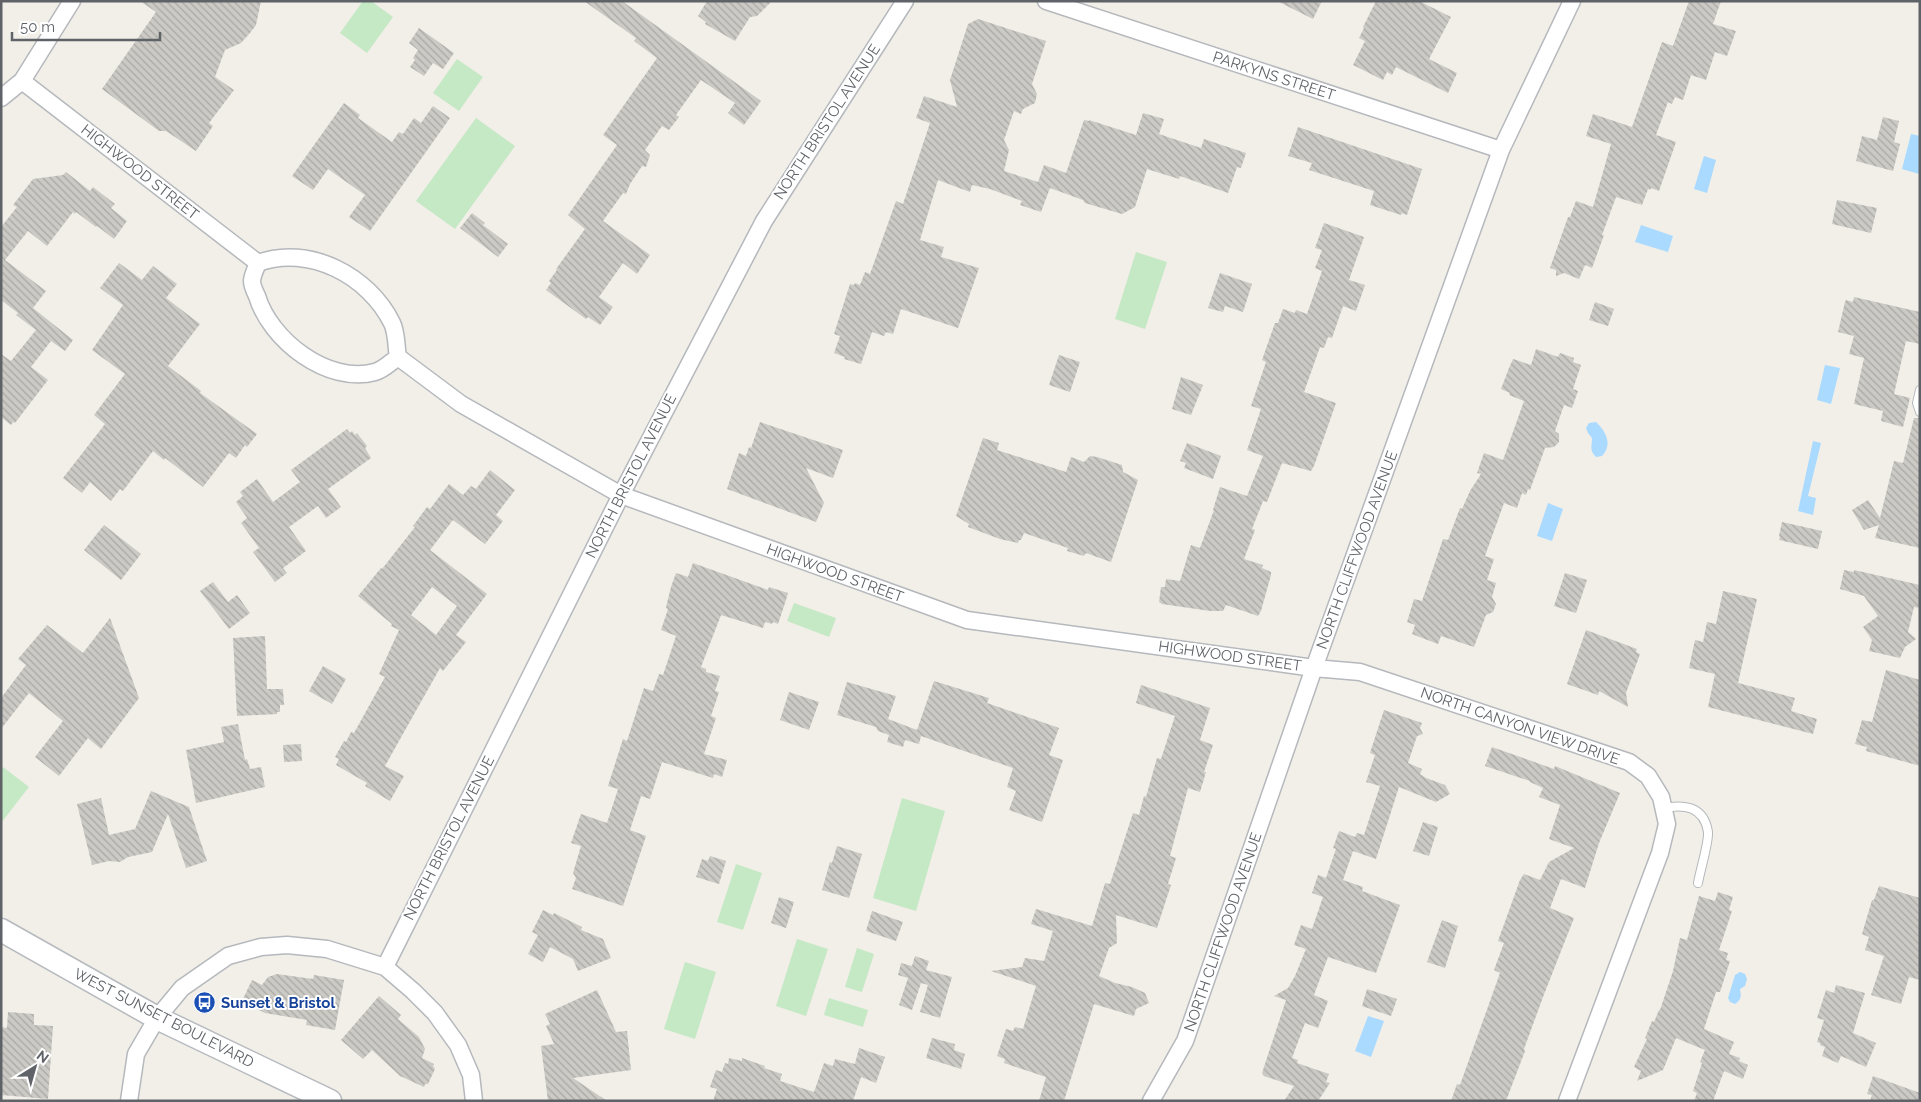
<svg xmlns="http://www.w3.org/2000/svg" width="1921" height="1102" font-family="Raleway,sans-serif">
<defs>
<pattern id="building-back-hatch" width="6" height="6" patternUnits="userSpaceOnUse" patternTransform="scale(1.25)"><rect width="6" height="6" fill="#cccac5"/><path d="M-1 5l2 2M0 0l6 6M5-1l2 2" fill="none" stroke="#a9a8a4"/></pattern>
</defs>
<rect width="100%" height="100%" fill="#f1efe8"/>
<path fill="#c5e8c5" d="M363 1H371L393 17 367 53 340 33Z
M457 59 483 77 459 111 433 93Z
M476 118 515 146 455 229 416 201Z
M1136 252 1167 262 1145 329 1115 319Z
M794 603 836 618 829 637 787 621Z
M3 767 29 787 1 823V770Z
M902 798 945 811 916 911 873 898Z
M736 864 762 873 743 930 717 922Z
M797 939 828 949 806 1016 776 1006Z
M857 948 874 954 862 992 845 987Z
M685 962 716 972 695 1039 664 1029Z
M829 998 868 1010 863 1027 824 1015Z"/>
<path fill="#aadaff" d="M1911 134 1920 136 1919 174 1902 169Z
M1704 156 1716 160 1707 193 1694 189Z
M1641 225 1673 236 1668 252 1635 242Z
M1825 365 1840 368 1831 404 1817 400Z
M1596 422C1606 431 1613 445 1602 456L1596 457C1589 450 1592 447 1592 438L1588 433 1586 428 1589 423Z
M1813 441 1821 443 1808 496 1816 498 1813 515 1798 511Z
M1548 503 1563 509 1552 541 1537 536Z
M1740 972 1745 974 1747 979 1745 986 1740 989C1741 996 1742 999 1735 1004L1730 1002 1728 998 1735 975Z
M1368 1016 1384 1021 1371 1057 1355 1051Z"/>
<path fill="url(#building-back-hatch)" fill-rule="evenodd" d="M140 1H261L256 25 250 33 241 43 225 50 215 77 234 90 209 123 213 126 196 151 166 131H159L102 89 156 12Z
M584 1H622L761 101 744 125 728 113 735 103 701 80 676 115 679 117 669 130 662 126 645 150 650 155 646 167 642 166 630 184 626 194 623 193 603 221 650 255 637 274 623 263 599 297 613 307 600 325 588 317 586 319 546 290 551 283 549 281 557 270 556 269 585 229 568 215 617 145 603 135 657 58 634 41 636 38Z
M707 1H772L757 16 750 17 735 41 705 24 706 22 698 16Z
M1277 1H1322L1313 19Z
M1376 1H1419L1451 17 1429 59 1457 73 1448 93 1396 67 1392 75 1387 72 1383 80 1353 65 1365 41 1359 38 1364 28 1363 27Z
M1689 1H1721L1713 24 1736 31 1727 56 1715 52 1706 80 1691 75 1683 100 1675 97 1672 104 1668 102 1656 135 1676 142 1659 191 1651 188 1650 190 1648 189 1642 205 1616 197 1602 235H1604L1592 268 1585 265 1579 279 1564 273 1556 276V270L1550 268 1568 217H1570L1576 201 1593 207 1611 144 1586 136 1593 114 1632 127 1662 42 1673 46Z
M978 19 1046 41 1032 84 1037 94 1035 103 1023 109 1021 114 1014 111 1004 140 1009 150 1004 171 1038 182 1044 165 1066 173 1084 120 1089 121V120L1136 135 1143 113 1164 119 1159 134 1201 148 1204 139 1246 153 1241 168 1237 167 1228 193 1180 176 1179 179 1147 169 1135 207 1122 214 1085 203 1083 200 1050 188 1041 212 1020 205 1022 201 990 189 972 185 970 192 938 180 920 240 944 247 941 257 979 268 958 328 901 309 893 334 886 332 884 336 872 332 861 364 844 359 845 357 834 353 840 336 834 334 850 284 854 285 855 283 860 285 865 272 870 274 896 201 903 204 930 123 916 118 924 96 957 107 950 80 968 24Z
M419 28 454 53 443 69 433 63 424 76 410 67 415 60 413 58 418 50 409 43Z
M344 103 360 115 358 118 392 142 399 132 403 134 414 118 421 123 433 106 450 118 370 231 349 217 365 195 328 169 313 190 292 176Z
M1883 117 1899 121 1894 142 1900 144 1893 171 1856 161 1862 136 1877 140Z
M1298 127 1422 169 1407 215 1402 213 1401 215 1370 205 1374 191 1309 170 1312 163 1288 156Z
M66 172 90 191 93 187 115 204 111 208 127 221 114 239 97 226 96 227 76 212 75 214 73 212 47 246 28 231 5 260 46 291 33 308 73 340 65 351 51 341 31 367 48 380 15 423 13 422 11 425 1 417V354L11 361 36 330 16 315 18 313 1 300V227L17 207 13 205 33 179 63 175Z
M1837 200 1877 208 1871 233 1832 224Z
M472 213 485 223 483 225 508 244 498 257 460 228Z
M1324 223 1364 237 1349 280 1365 285 1356 311 1343 306 1332 338 1328 337 1324 348 1320 347 1304 392 1336 403 1314 466 1311 471 1282 463 1267 502 1263 501 1252 529 1255 530 1244 559 1263 565 1262 568 1271 572V575L1261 611 1258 616 1226 605 1223 611H1210L1162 604 1159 602 1161 587H1165L1166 579 1180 581 1191 545 1200 548 1214 510H1213L1220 487 1247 496 1263 456 1247 450 1261 409 1251 406 1266 362 1262 360 1275 323H1278L1283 309 1295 313 1296 310 1307 314 1322 271 1315 268 1322 250 1315 248Z
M119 263 142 280 153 266 177 284 166 298 200 324 168 366 201 391 200 393 257 434 247 447 245 445 236 458 229 453 203 487 165 458 164 460 153 451 123 491 120 489 111 501 90 482 82 493 63 478 105 424 94 415 125 374 92 350 123 305 100 288Z
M1220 273 1252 284 1243 312 1225 306 1223 312 1208 308Z
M1854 297 1920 312V344L1906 341 1894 394 1910 398 1903 427 1881 421 1883 411 1854 404 1864 358 1849 354 1854 336 1838 332 1845 302 1846 300 1853 302Z
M1595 302 1614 309 1608 326 1589 320Z
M1536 349 1558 357 1560 353 1574 358 1573 362 1581 365 1573 389 1578 391 1572 408 1564 405 1555 431 1559 434V442L1554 447 1545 448 1530 490 1528 489 1526 495 1522 493 1517 508 1504 503 1485 556 1494 559 1487 580 1496 583 1492 597 1496 604 1493 612 1486 615 1474 647 1441 636 1438 644 1417 636 1412 634 1415 625 1407 622 1414 599 1422 601 1443 539 1448 540 1460 508 1462 509 1470 491 1481 474 1477 473 1484 453 1503 460 1524 401 1509 395 1510 393 1501 389 1509 368 1513 359 1531 365Z
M1059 355 1080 362 1070 392 1049 385Z
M1181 377 1203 385 1191 415 1172 409Z
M1914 418H1920V548L1875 538 1879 525 1864 530 1852 510 1868 500 1880 518 1894 461 1903 463Z
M760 422 843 450 833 478 806 468 824 503 816 522 727 489 739 453 746 456 749 447 751 448Z
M347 429 350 433 352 431 355 435 357 433 367 446 365 448 371 458 328 489 341 507 326 518 318 506 289 527 306 551 283 568 287 573 275 582 253 552 259 548 241 523 247 518 236 502 243 496 240 492 257 479 273 502 300 482 291 470Z
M983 438 999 443 997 450 1066 472 1071 457 1084 462 1090 456 1097 457 1122 465 1123 472 1138 480 1111 562 1086 553 1084 556 1067 551 1068 548 1024 533 1021 540H1019L1018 543 1000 539 968 527 969 524 956 516Z
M1187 443 1221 456 1213 479 1184 468 1186 463 1180 461Z
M490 470 515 490 496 515 503 521 485 544 453 520 430 550 487 594 456 635 466 642 443 671 440 668 385 766 404 776 390 801 365 786 367 783 336 765 339 759 335 757 344 741 346 742 351 732 354 733 385 677 379 674 399 630 391 626 392 624 358 596 381 568 382 569 415 527 413 526 427 507 430 509 449 484 463 495 471 486 476 489ZM432 587 457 606 436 635 411 615Z
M1782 522 1822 531 1818 549 1779 540 1780 537 1779 536Z
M104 525 141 554 121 580 84 550Z
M693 563 768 590 769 587 788 593 786 600 778 624 773 622 772 624 765 622 763 628 721 615 701 667 706 669V672L720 676 715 691 719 692 711 716 716 718 704 754 727 760 722 777 714 774 713 778 662 762 650 799 641 796 630 830 646 836 623 906 572 889 576 878 573 873 581 846 571 843 581 814 607 823 618 789 608 786 623 739 627 741 644 688 653 691 659 674 663 675 676 636 661 630 668 609 666 608 667 603 671 587 676 573 688 577Z
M1844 570 1854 572V570L1920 585V608L1914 607 1908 632 1916 639 1905 647 1900 658 1869 651 1872 640 1863 627 1878 616 1864 596 1840 589Z
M1565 573 1587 580 1576 613 1554 606Z
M213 582 228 602 237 595 250 613 229 629 200 591Z
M1723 591 1757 599 1738 683 1795 698 1791 711 1817 719 1813 734 1708 707 1715 674 1689 668 1695 640 1703 642 1707 622 1716 624Z
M110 618 139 698 101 749 88 738 59 776 35 757 63 721 29 693 1 729V698L26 665 18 659 47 625 83 653Z
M1586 630 1637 649 1636 652 1640 654 1626 693 1628 707 1599 691 1598 695 1567 684Z
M265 636 267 689H283L284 705H280V712H277V714L237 716 233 638Z
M323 666 346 679 332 704 309 691Z
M1886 670 1920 680V766L1866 751 1867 747 1855 744 1862 720 1872 722Z
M934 681 989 698 987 703 1059 728 1049 755 1063 760 1042 822 1009 810 1016 791 1007 787 1013 768 921 736 919 744 905 740 903 747 887 742 889 735 878 731 876 727 837 715 847 682 896 696 888 719 917 730Z
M1141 685 1210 708 1200 740 1213 745 1204 772H1206L1200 792 1188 788 1170 856 1176 858 1168 884 1171 885 1157 928 1116 915 1117 943 1109 948 1099 976 1115 983 1132 987 1145 993 1149 1003 1136 1009 1134 1016 1094 1004 1064 1101H1039L1046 1077 1004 1063 1005 1059 997 1056 1006 1029 1013 1031 1015 1027 1023 1029 1036 986 991 971 1022 967 1025 958 1044 961 1053 931 1031 924 1036 909 1092 926 1105 883 1110 884 1133 813 1139 815 1144 796 1146 797 1157 758 1161 759 1175 716 1136 703Z
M789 692 819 702 809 730 780 720Z
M1384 710 1422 723 1420 728 1423 734 1417 736 1408 763 1422 769 1420 774 1426 778 1445 785 1450 794 1436 802 1399 787 1376 859 1353 851 1343 880 1363 887 1362 891 1400 905 1376 973 1328 957 1314 995 1328 1001 1318 1028 1305 1023 1292 1058 1298 1060 1297 1063 1329 1074 1326 1082 1330 1083 1318 1101H1284L1294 1086 1264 1076 1262 1073 1286 1000 1274 996 1288 988 1295 976 1306 949 1294 945 1301 925 1312 929 1323 897 1312 893 1318 875 1326 878 1336 849 1333 848 1339 831 1355 837 1357 833 1364 835 1380 786 1366 782 1375 755 1370 753Z
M238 724 245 760 247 759 250 769 261 767 265 787 196 803 186 750 224 742 221 727Z
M301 744 302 761 284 762 283 745Z
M1492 747 1554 769 1555 766 1620 793 1599 843 1585 888 1561 879 1550 908 1574 918 1543 997 1524 1049 1525 1051 1506 1101H1451L1457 1084 1460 1085 1500 973 1494 970 1504 943 1498 941 1520 880 1524 874 1540 880 1549 862 1574 848 1549 839 1560 805 1539 797 1543 788 1530 782V781L1485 766Z
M151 791 189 807 207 861 186 868 168 814 152 852 128 857 120 862 109 861 92 865 77 804 101 798 109 835 135 829Z
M1423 822 1438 827 1429 856 1413 851Z
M837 846 862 854 849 898 822 890 830 862 832 863Z
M710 856 726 861 719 884 696 877 702 859 708 861Z
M1879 886 1920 898V980L1909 977 1901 1004 1871 995 1884 956 1865 950 1869 937 1862 934 1872 900H1874Z
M1718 892 1733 897 1729 910 1732 911 1719 950 1728 953 1726 960 1730 961 1720 992H1716L1704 1029 1734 1042 1729 1054 1740 1058 1739 1061 1748 1065 1743 1079 1724 1071 1713 1101H1694L1697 1093 1693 1091 1702 1063 1700 1062 1705 1050 1676 1038 1663 1070 1637 1081 1641 1071 1634 1067 1647 1039 1645 1038 1652 1021 1654 1022 1659 1010H1660L1673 971 1680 938 1687 940 1699 896 1715 901Z
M779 897 794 902 786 928 771 923Z
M543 910 553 915 554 913 582 927 581 930 603 939 611 958 578 971 573 959 550 947 543 962 528 954 538 935 532 932Z
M872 911 903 922 896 941 866 931Z
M1442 920 1458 926 1445 968 1427 962Z
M915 956 929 961 926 970 952 977 940 1018 920 1012 928 985 921 983 912 1010 899 1005 908 978 898 975 901 963 912 966Z
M277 974 313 979 314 975 344 980 335 1030 306 1025 307 1020 265 1013 242 1001 252 980 262 985 268 977Z
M1836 985 1865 993 1853 1033 1876 1043 1866 1067 1841 1056 1838 1063 1822 1056 1825 1047 1820 1045V1043L1817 1042 1824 1020 1817 1018 1826 990 1834 993Z
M1367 989 1397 999 1391 1016 1362 1006Z
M597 990 616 1032 627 1031 631 1070 573 1078 607 1101H548L541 1046 554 1044 546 1026 550 1024 545 1014Z
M379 996 401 1015 398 1019 419 1037 425 1049 422 1058 434 1064 433 1066 435 1069 428 1084H425L424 1087 400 1076 372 1050 363 1059 341 1040Z
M8 1012 34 1014V1025L53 1026 48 1099 1 1095V1027L7 1028Z
M932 1038 955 1044 954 1050 965 1054 961 1069 926 1058Z
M859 1048 885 1057 876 1083 861 1077 853 1101H713L717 1089 710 1087 716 1070 722 1072 725 1063 728 1064 729 1058 742 1061V1058L765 1066 764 1068 782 1074 780 1081 814 1092 824 1063 833 1066 835 1059 855 1064Z
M1873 1076 1920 1093V1101H1870L1872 1095 1867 1094Z"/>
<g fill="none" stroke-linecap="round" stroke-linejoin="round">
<defs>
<path id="lane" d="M1920 390 1917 403 1920 412
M1663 808C1684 804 1704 806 1708 832 1709 842 1700 871 1698 883"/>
<path id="street" d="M1046 1 1501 150
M22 81 258 263
M1 98 22 81 72 1
M258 263C309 244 369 276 392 323 397 333 396 347 398 357L461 404 621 495 967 620 1314 668 1360 672 1629 762 1648 776 1661 797 1667 824 1660 853 1567 1101
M258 263C256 268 252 276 252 281 252 286 255 292 257 296 270 340 328 385 375 372 383 370 391 362 398 357
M385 967 621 495 764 221 905 1
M129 1101 136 1054 157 1018 182 988 228 956 261 947 287 945 327 949 385 967 413 991 435 1013 458 1045 471 1075 474 1101
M1151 1101 1185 1041 1314 668 1501 150 1572 1"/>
<path id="secondary" d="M1 930 157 1018 330 1101"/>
</defs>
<use href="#lane" stroke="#b5b8bc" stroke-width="10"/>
<use href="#street" stroke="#b5b8bc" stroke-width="19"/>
<use href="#secondary" stroke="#b6babf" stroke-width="25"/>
<use href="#lane" stroke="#fff" stroke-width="8"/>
<use href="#street" stroke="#fff" stroke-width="16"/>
<use href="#secondary" stroke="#fff" stroke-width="22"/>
</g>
<defs>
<symbol id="bus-disc" viewBox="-11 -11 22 22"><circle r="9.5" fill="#1a4fb4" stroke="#fff"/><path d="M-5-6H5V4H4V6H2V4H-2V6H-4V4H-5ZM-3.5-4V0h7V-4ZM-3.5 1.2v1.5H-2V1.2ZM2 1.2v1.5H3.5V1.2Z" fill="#fff"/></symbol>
</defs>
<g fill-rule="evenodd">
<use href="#bus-disc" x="192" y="990" width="25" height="25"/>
</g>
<g text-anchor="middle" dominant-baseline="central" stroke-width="4" stroke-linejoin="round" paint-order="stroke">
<g font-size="15" fill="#5f6368" stroke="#fff">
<text transform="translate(1274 76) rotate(18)">PARKYNS STREET</text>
<text transform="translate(827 122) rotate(-57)">NORTH BRISTOL AVENUE</text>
<text transform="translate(140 172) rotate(38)">HIGHWOOD STREET</text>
<text transform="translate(631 476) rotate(-63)">NORTH BRISTOL AVENUE</text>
<text transform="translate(1357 550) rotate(-70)">NORTH CLIFFWOOD AVENUE</text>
<text transform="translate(835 573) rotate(20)">HIGHWOOD STREET</text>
<text transform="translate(1230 656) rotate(8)">HIGHWOOD STREET</text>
<text transform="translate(1520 726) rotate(19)">NORTH CANYON VIEW DRIVE</text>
<text transform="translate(449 838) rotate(-63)">NORTH BRISTOL AVENUE</text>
<text transform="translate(1223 932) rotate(-71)">NORTH CLIFFWOOD AVENUE</text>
<text transform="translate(164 1018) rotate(27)">WEST SUNSET BOULEVARD</text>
</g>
<g font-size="15" font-weight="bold" fill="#164399" stroke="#fff" text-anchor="start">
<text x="221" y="1003">Sunset &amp; Bristol</text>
</g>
</g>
<rect width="1921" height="1102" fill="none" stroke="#5f6368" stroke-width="5"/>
<g transform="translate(35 1067) rotate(37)" stroke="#ffffff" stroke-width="4" paint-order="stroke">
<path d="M0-4L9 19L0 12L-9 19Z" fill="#5f6368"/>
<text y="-8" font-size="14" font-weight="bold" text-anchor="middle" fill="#5f6368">N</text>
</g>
<path d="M12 32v8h148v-8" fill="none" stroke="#5f6368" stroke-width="2.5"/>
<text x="20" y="32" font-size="15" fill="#5f6368" stroke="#ffffff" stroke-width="4" paint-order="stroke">50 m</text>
</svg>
